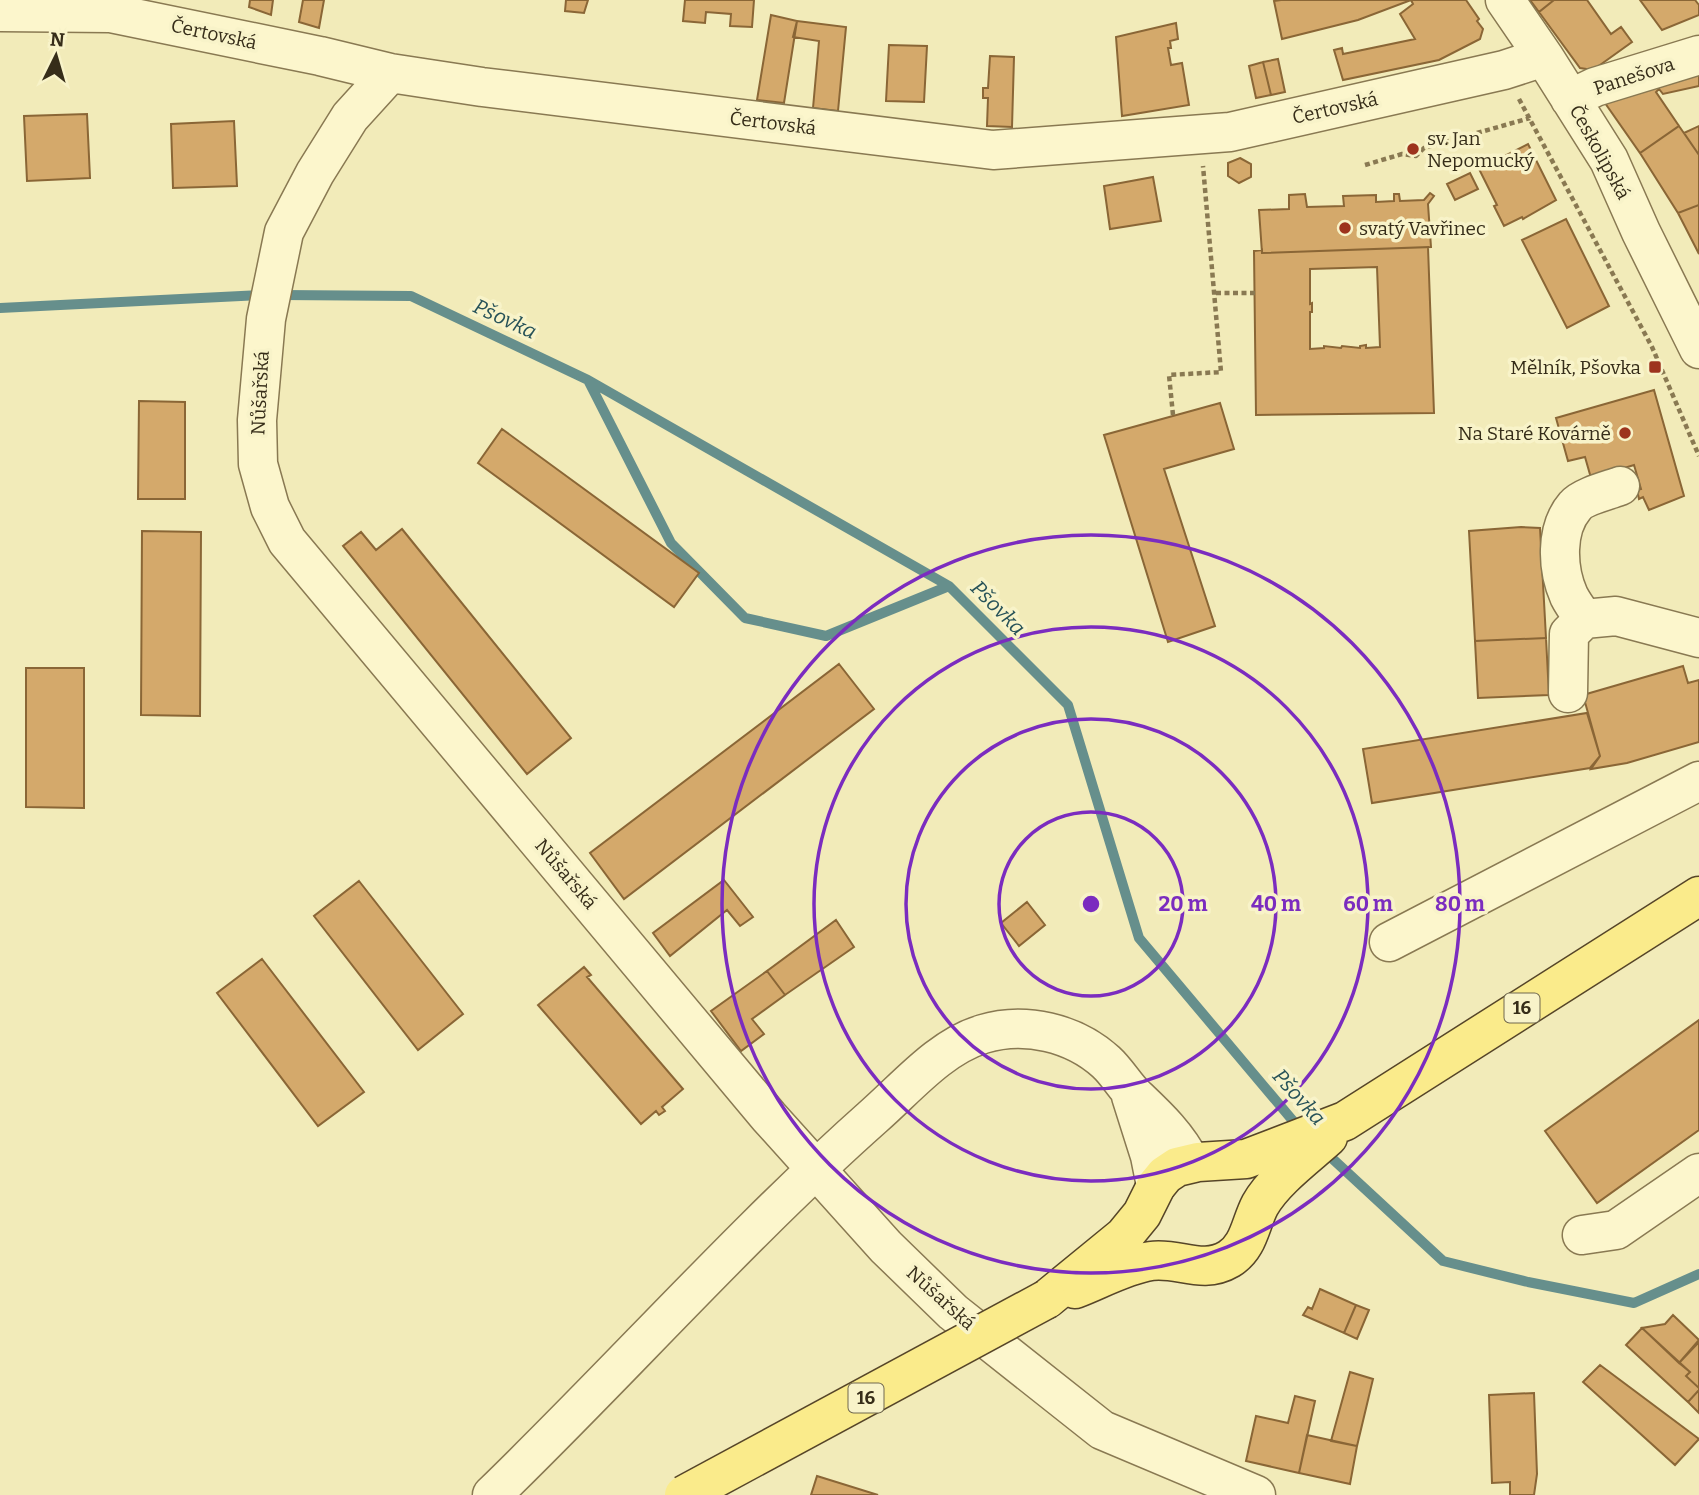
<svg xmlns="http://www.w3.org/2000/svg" width="1699" height="1495" font-family="Bitter,serif">
<rect width="100%" height="100%" fill="#f2ebb9"/>
<g fill="none" stroke-linecap="round" stroke-linejoin="round">
<path stroke="#668f8c" stroke-width="10" d="M281 295 411 296 588 380 949 586 1068 705 1139 938 1299 1128
M0 308 262 295
M588 380 671 543 745 618 826 636 949 586
M1323 1150 1443 1261 1528 1282 1634 1303 1699 1274"/>
</g>
<path fill="#d4a96b" stroke="#8a6636" stroke-width="2" fill-rule="evenodd" d="M250 0H273L271 15 249 7Z
M303 0H324L319 28 299 22Z
M566 0H588L584 13 565 11Z
M685 0H754L752 27 730 26 731 14 706 12 705 23 683 21Z
M1281 0H1466L1479 19 1477 21 1483 29 1480 39 1439 60 1343 80 1334 50 1342 48 1343 54 1415 39 1400 14 1413 4 1411 0 1358 20 1282 39 1274 1Z
M1530 0H1554L1539 12Z
M1554 0H1587L1611 34 1621 27 1632 42 1593 70 1580 68 1539 12Z
M1640 0H1695L1699 5V15L1662 30Z
M771 15 797 21 784 103 757 100Z
M797 21 846 27 838 111 813 108 819 41 793 37Z
M1176 23 1178 39 1170 41 1171 48H1168L1171 65 1182 63 1189 105 1122 116 1116 37Z
M889 45 927 46 924 102 886 101Z
M990 56 1014 57 1012 127 987 126 988 98H983V88H988Z
M1278 59 1285 92 1271 95 1263 62Z
M1263 62 1271 95 1256 98 1249 66Z
M1699 71V86L1663 94 1659 89 1656 92 1679 126 1640 153 1605 103Z
M87 114 90 178 27 181 24 116Z
M234 121 237 186 173 188 171 124Z
M1679 126 1699 155V205L1678 213 1640 153Z
M1699 126V155L1684 133Z
M1528 144 1556 200 1523 219 1522 217 1504 226 1494 206 1497 205 1479 169Z
M1240 158 1251 164V177L1239 183 1228 176V163Z
M1470 173 1478 189 1455 200 1447 184Z
M1153 177 1161 221 1110 229 1104 186Z
M1430 193 1434 196 1428 204 1431 247 1262 253 1259 210 1289 209V195L1305 194 1307 207 1344 206 1343 196 1376 195V202L1394 201V194H1399L1400 201 1424 200Z
M1699 205V254L1678 213Z
M1566 219 1609 306 1567 328 1522 240Z
M1428 247 1434 413 1256 415 1254 251 1262 250V253ZM1377 267 1380 347 1366 348V345L1360 346V348L1342 346 1341 348 1324 346V348L1310 349V312H1312V303L1310 304V269Z
M1654 390 1684 496 1649 510 1643 497 1639 499 1637 490 1641 489 1634 465 1591 478 1585 457 1568 461 1556 418Z
M139 401 185 402V499H138Z
M1220 403 1234 449 1164 469 1215 626 1168 642 1104 435Z
M502 429 699 573 674 607 478 463Z
M1521 527 1540 528 1546 638 1475 641 1469 531Z
M402 529 571 738 527 774 343 546 361 532 376 550Z
M142 531 201 532 200 716 141 715Z
M1546 638 1549 695 1478 698 1475 641Z
M839 664 874 709 624 899 590 853Z
M1683 666 1688 683 1699 680V742L1627 763 1591 769 1600 756 1583 695Z
M26 668H84V808L26 807Z
M1587 713 1600 756 1590 768 1372 803 1363 749Z
M724 880 753 917 740 926 727 910 670 956 653 933Z
M359 881 463 1014 418 1050 314 916Z
M1027 902 1045 925 1019 946 1001 923Z
M836 920 854 947 785 995 767 971Z
M262 959 364 1092 318 1126 217 993Z
M584 967 591 975 587 977 683 1089 662 1107 665 1111 659 1115 656 1111 641 1124 538 1005Z
M767 971 785 995 752 1019 764 1034 741 1051 711 1011Z
M1699 1020V1130L1597 1203 1545 1131Z
M1320 1289 1356 1305 1344 1333 1303 1315 1308 1307 1312 1309Z
M1356 1305 1369 1310 1357 1339 1344 1333Z
M1673 1315 1699 1340 1679 1363 1642 1328 1665 1324Z
M1642 1328 1690 1372 1686 1376 1699 1388V1390L1688 1402 1626 1345Z
M1699 1342V1388L1686 1376 1690 1372 1679 1363Z
M1600 1365 1699 1439 1675 1465 1583 1382Z
M1350 1372 1373 1379 1357 1446 1331 1441Z
M1699 1390V1413L1688 1402Z
M1534 1393 1537 1474 1534 1495H1510V1482L1492 1483 1489 1395Z
M1295 1396 1315 1401 1299 1473 1246 1461 1256 1416 1288 1423Z
M1307 1435 1357 1446 1350 1484 1299 1473Z
M817 1476 878 1495H811Z"/>
<g fill="none" stroke-linecap="round" stroke-linejoin="round">
<defs>
<path id="minor" d="M1505 0 1544 57 1609 160 1641 232 1699 349
M0 12 110 13 320 56 390 73 482 87 993 150 1230 132 1504 70 1544 57
M390 73 350 117 315 173 284 232 266 319 257 420 258 464 270 507 287 541 769 1117 886 1247 953 1312 1102 1430 1256 1495
M1570 99 1595 87 1699 55
M1584 619C1579 612 1573 604 1569 596 1557 569 1555 529 1575 506 1582 497 1609 490 1620 486
M1568 693 1569 634 1584 619 1616 616 1699 638
M1389 942 1699 781
M1131 1096 1150 1156 1156 1186
M1582 1235 1616 1230 1699 1173
M492 1495C621 1370 740 1235 874 1116 907 1087 940 1047 983 1034 1025 1021 1074 1033 1106 1062 1117 1072 1124 1085 1134 1095 1156 1116 1177 1135 1191 1163"/>
<path id="major" d="M1075 1289C1099 1280 1125 1265 1151 1261 1179 1257 1202 1275 1229 1259 1249 1247 1250 1224 1260 1205 1274 1180 1307 1156 1328 1137
M1047 1299 1124 1236 1142 1214 1156 1186 1165 1175 1177 1167 1198 1162 1246 1159 1345 1121 1699 896"/>
</defs>
<use href="#minor" stroke="#897952" stroke-width="41"/>
<use href="#major" stroke="#564528" stroke-width="41"/>
<path stroke="#897952" stroke-width="4.5" stroke-dasharray="5 3.5" stroke-linecap="butt" d="M1519 99 1652 347 1699 456
M1365 165 1402 154 1416 156 1424 148 1530 118
M1216 293H1255
M1173 415 1169 375 1221 372 1203 166"/>
<use href="#minor" stroke="#fcf6cc" stroke-width="38"/>
<use href="#major" stroke="#faeb8b" stroke-width="38"/>
<defs>
<path id="major-bridge" d="M684 1495 1047 1299"/>
</defs>
<use href="#major-bridge" stroke="#564528" stroke-width="41" stroke-linecap="butt"/>
<use href="#major-bridge" stroke="#faeb8b" stroke-width="38"/>
</g>
<g fill="none" stroke="#7b2cbf" stroke-width="3.5">
<circle cx="1091" cy="904" r="92"/>
<circle cx="1091" cy="904" r="185"/>
<circle cx="1091" cy="904" r="277"/>
<circle cx="1091" cy="904" r="369"/>
</g>
<g fill="#9d331d" stroke="#f8f3c9" stroke-width="2.5">
<circle cx="1413" cy="149" r="7"/>
<circle cx="1345" cy="228" r="7"/>
<rect x="1648" y="360" width="14" height="14" rx="3.5"/>
<circle cx="1625" cy="433" r="7"/>
</g>
<g text-anchor="middle" dominant-baseline="central" stroke-width="7" stroke-linejoin="round" paint-order="stroke">
<g fill="#f8f3c9" stroke="#70684e" stroke-width="2">
<rect x="1504.5" y="993.5" width="35" height="29" rx="5"/>
<rect x="848.5" y="1383.5" width="35" height="29" rx="5"/>
</g>
<g font-size="18" font-weight="bold" fill="#362d19">
<text x="1522" y="1008">16</text>
<text x="866" y="1398">16</text>
</g>
<g font-size="19" fill="#362d19" stroke="#f8f3c9">
<text transform="translate(214 34) rotate(12)">Čertovská</text>
<text transform="translate(1634 76) rotate(-18)">Panešova</text>
<text transform="translate(1335 108) rotate(-13)">Čertovská</text>
<text transform="translate(773 123) rotate(7)">Čertovská</text>
<text transform="translate(1600 152) rotate(61)">Českolipská</text>
<text transform="translate(260 393) rotate(-87)">Nůšařská</text>
<text transform="translate(566 874) rotate(50)">Nůšařská</text>
<text transform="translate(941 1298) rotate(42)">Nůšařská</text>
</g>
<g font-size="19" fill="#362d19" stroke="#f8f3c9" text-anchor="start">
<text x="1427" y="138">sv. Jan<tspan x="1427" dy="22">Nepomucký</tspan></text>
<text x="1359" y="228">svatý Vavřinec</text>
<text x="1641" y="367" text-anchor="end">Mělník, Pšovka</text>
<text x="1611" y="433" text-anchor="end">Na Staré Kovárně</text>
</g>
<g font-size="21" font-style="italic" fill="#275258" stroke="#f8f3c9">
<text transform="translate(505 319) rotate(25)">Pšovka</text>
<text transform="translate(998 608) rotate(45)">Pšovka</text>
<text transform="translate(1299 1097) rotate(48)">Pšovka</text>
</g>
</g>
<circle cx="1091" cy="904" r="10" fill="#7b2cbf" stroke="#f8f3c9" stroke-width="3.5"/>
<g font-size="21" text-anchor="middle" font-weight="bold" fill="#7b2cbf" stroke="#f8f3c9" stroke-width="7" stroke-linejoin="round" paint-order="stroke">
<text x="1183" y="911">20 m</text>
<text x="1276" y="911">40 m</text>
<text x="1368" y="911">60 m</text>
<text x="1460" y="911">80 m</text>
</g>
<g transform="translate(56 56) rotate(5)" stroke="#f8f3c9" stroke-width="5" paint-order="stroke">
<path d="M0-5L12 26L0 18L-12 26Z" fill="#362d19"/>
<text y="-10" font-size="19" font-weight="bold" text-anchor="middle" fill="#362d19">N</text>
</g>
</svg>
